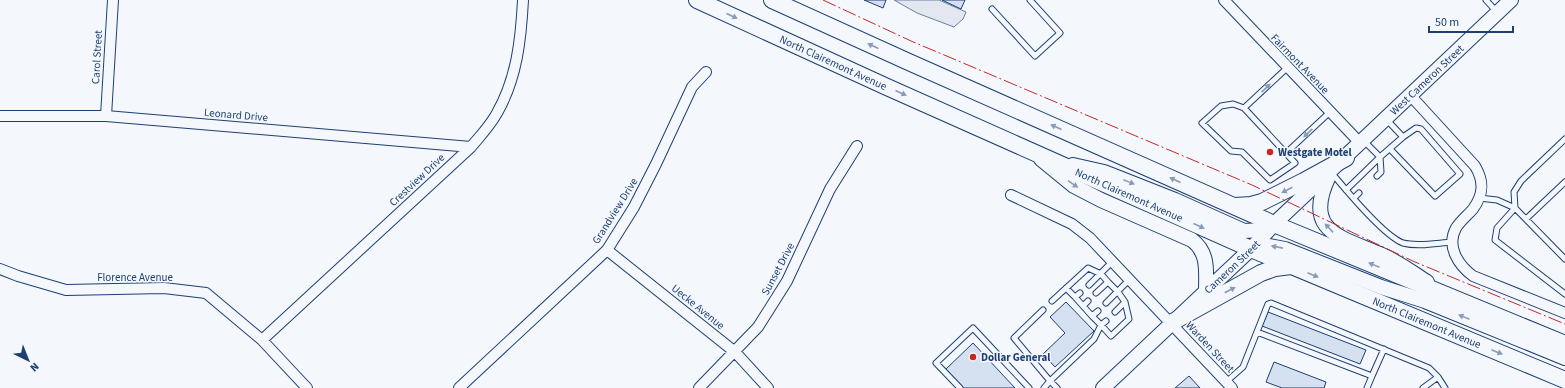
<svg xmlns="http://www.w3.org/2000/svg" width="1565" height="388" font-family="'Source Sans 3',sans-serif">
<rect width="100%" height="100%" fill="#f4f7fb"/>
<path fill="#e3e8f0" stroke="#687fa3" d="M894 0H939L966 12 963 19 954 27 917 13Z"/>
<path fill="#d5e0f0" stroke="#1d3f73" d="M864 0H886L883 8Z
M942 0H965L961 9Z
M1066 302 1094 331 1055 367 1043 354 1065 333 1050 317Z
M1268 312 1366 350 1360 364 1262 326Z
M973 343 1015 388H962L945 370Z
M1274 362 1326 382 1324 388H1282L1266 382Z
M1189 376 1200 388H1175Z"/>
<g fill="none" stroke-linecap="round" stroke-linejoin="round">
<defs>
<path id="lane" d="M1486 0 1496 11
M992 9 1035 56 1060 33 1030 0
M1233 104 1244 108 1295 163 1270 180 1242 152 1231 151 1202 123 1221 106Z
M1244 108 1287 68
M1565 139 1521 181 1514 192 1515 208 1497 228 1495 240 1565 294
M1364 141 1380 157 1403 137 1386 119
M1390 149 1435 196 1460 174 1421 129 1416 128 1403 137
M1286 153 1330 112
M1331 172C1345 189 1384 236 1403 243 1418 247 1437 243 1452 242
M1377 176 1381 172 1380 157
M1346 190 1380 157
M1354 198 1359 193
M1479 198 1497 200 1515 208 1565 259
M1526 219 1565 182
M1108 282 1118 292 1125 302 1115 312
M1089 285 1112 262
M1066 288 1075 297
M1080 293 1075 297 1083 306
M1052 301 1088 268 1101 274 1108 282 1096 293
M1088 301 1083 306 1092 316
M1106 303 1129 280
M1043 310 1014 338 1050 381 1044 388
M1098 311 1092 316 1101 325 1106 321
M1257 332 1372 376 1367 388
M1372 376 1384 349
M1226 382 1243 367 1268 304 1271 303 1429 368 1438 377 1445 388
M960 388 936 363 973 328 1029 388
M1057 388 1050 381 1094 339 1101 325 1111 336 1129 319 1125 302
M1423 388 1438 377"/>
<path id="street" d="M1224 0 1361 144
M1410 95 1475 166C1484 181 1484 194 1473 209 1468 215 1461 220 1456 228 1446 246 1458 265 1473 276L1565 313
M0 116H106L471 147
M106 116 113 0
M1011 195 1072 224 1090 238 1232 388
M607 250 735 352 768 388
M0 269 18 276 66 290 164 288 206 293 262 340 307 388
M262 340 471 147C480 136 490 126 497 113 517 78 521 39 523 0
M459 388 607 250 634 207 656 164 692 87 706 72
M699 388 758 327 787 281 830 189 857 146"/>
<g id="secondary">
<path d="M1041 159 1074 186 1101 200 1192 240C1209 253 1206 271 1206 291"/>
<path d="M1073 165 1104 172 1175 200 1244 231 1262 230 1272 225"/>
<path d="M1329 176C1302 232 1341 237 1382 255 1398 262 1413 273 1427 282"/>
<path d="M1251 249 1264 245 1285 249 1381 287 1425 301 1565 358"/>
<path id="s1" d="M1103 388 1251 249 1274 224 1511 0"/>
</g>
<g id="primary">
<path id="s2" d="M697 0 887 87 1251 249 1565 380"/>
<path d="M772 0 911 63 1274 224 1565 344"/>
<path d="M1235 206 1251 205 1262 202 1304 181 1346 158"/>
<path d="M1171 323 1261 273 1275 268 1291 266"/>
</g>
</defs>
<use href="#lane" stroke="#1d3f73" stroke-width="7"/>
<use href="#street" stroke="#1d3f73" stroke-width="12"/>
<use href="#secondary" stroke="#1d3f73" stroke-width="16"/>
<use href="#primary" stroke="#1d3f73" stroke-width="18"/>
<use href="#lane" stroke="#f4f7fb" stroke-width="5"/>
<use href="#street" stroke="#f4f7fb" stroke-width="10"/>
<use href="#secondary" stroke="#f4f7fb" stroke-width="14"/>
<use href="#primary" stroke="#f4f7fb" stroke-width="16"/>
<path stroke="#c62828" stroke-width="1" stroke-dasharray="14 3 2 3" stroke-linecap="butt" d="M823 0 911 41 1252 185 1415 262 1565 324"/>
</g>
<defs><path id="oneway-solid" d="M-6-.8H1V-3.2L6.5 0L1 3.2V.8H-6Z"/></defs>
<g fill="#889bb7">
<use href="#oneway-solid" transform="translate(732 16) rotate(25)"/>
<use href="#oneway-solid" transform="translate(873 46) rotate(-155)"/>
<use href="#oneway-solid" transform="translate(1266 88) rotate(-43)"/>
<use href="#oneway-solid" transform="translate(901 93) rotate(24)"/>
<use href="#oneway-solid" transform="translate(1056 127) rotate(-156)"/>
<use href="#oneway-solid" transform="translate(1308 133) rotate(137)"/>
<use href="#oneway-solid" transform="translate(1175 180) rotate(-156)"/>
<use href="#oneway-solid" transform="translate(1129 182) rotate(22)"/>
<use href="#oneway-solid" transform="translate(1073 184) rotate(35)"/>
<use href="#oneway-solid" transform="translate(1287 190) rotate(153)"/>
<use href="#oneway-solid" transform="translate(1199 226) rotate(24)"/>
<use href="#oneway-solid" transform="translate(1329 228) rotate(-133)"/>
<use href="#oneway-solid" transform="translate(1277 247) rotate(-169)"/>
<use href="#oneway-solid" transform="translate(1374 265) rotate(-158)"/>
<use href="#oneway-solid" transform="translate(1313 275) rotate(23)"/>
<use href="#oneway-solid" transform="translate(1230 290) rotate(-28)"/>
<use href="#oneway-solid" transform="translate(1464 317) rotate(-158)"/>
<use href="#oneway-solid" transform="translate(1497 352) rotate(23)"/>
</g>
<g fill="#c62828" stroke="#f4f7fb" stroke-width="1.5">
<circle cx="1270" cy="152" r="4"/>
<circle cx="973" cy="357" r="4"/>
</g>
<g text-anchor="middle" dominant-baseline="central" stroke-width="3" stroke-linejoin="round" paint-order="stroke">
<g font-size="11" fill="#1d3f73" stroke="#f4f7fb">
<text transform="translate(97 57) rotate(-87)">Carol Street</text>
<text stroke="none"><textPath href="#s2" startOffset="150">North Clairemont Avenue</textPath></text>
<text transform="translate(1300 64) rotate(46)">Fairmont Avenue</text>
<text stroke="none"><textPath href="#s1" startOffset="447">West Cameron Street</textPath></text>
<text transform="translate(236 115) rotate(5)">Leonard Drive</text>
<text transform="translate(417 180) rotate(-43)">Crestview Drive</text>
<text stroke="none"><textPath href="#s2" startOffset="474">North Clairemont Avenue</textPath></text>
<text transform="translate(615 211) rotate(-58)">Grandview Drive</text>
<text stroke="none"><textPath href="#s1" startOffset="177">Cameron Street</textPath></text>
<text transform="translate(778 269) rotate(-62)">Sunset Drive</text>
<text x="135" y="277">Florence Avenue</text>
<text transform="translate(698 307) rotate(39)">Uecke Avenue</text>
<text stroke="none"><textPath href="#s2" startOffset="798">North Clairemont Avenue</textPath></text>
<text transform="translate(1210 347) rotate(47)">Warden Street</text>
</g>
<g font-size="11" font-weight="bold" fill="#1d3f73" stroke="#f4f7fb" text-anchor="start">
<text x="1278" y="152">Westgate Motel</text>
<text x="981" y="357">Dollar General</text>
</g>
</g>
<g transform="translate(28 360) rotate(137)" stroke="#f4f7fb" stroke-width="3" paint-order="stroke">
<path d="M0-3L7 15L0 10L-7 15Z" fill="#1d3f73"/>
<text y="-6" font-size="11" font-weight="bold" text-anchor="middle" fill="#1d3f73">N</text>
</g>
<path d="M1429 26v6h84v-6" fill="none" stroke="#1d3f73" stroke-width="2"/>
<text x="1435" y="26" font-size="12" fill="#1d3f73" stroke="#f4f7fb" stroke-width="3" paint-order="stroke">50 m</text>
</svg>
